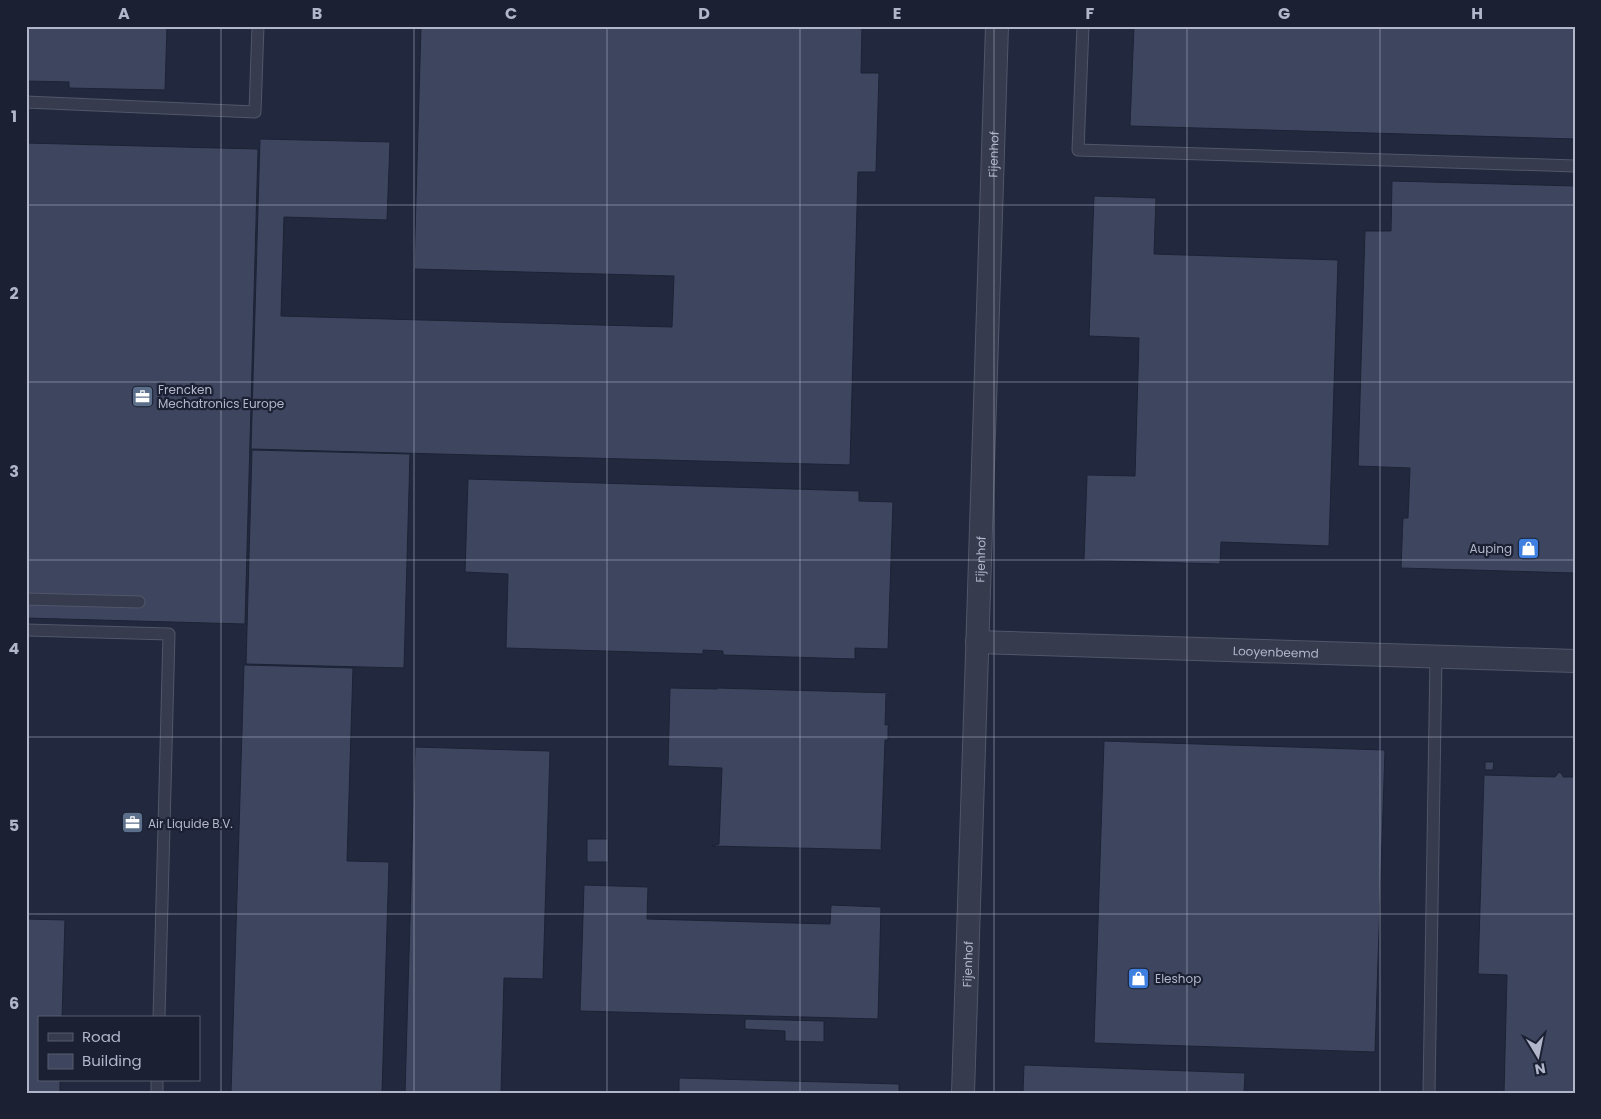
<svg xmlns="http://www.w3.org/2000/svg" width="1601" height="1119" font-family="Poppins,sans-serif">
<rect width="100%" height="100%" fill="#22293f"/>
<path fill="#3e455f" stroke="#1d2335" d="M26 26H167L165 90 69 88V82L26 81Z
M421 26H862L861 73H879L876 172H858L850 465 251 449 260 139 390 142 387 220 284 217 281 316 672 327 674 276 414 269Z
M1134 26H1575V139L1130 126Z
M26 143 258 149 245 624 26 618Z
M1392 181 1575 186V573L1401 568 1403 518H1408L1410 468 1358 466 1365 231H1391Z
M1094 196 1156 198 1154 254 1338 260 1329 546 1221 542 1220 564 1084 560 1087 475 1135 476 1139 338 1089 336Z
M252 450 410 454 404 668 246 664Z
M468 479 859 491V501L893 502 888 649 855 648V659L723 655V651L703 650V654L506 648 508 574 465 572Z
M244 665 353 668 347 861 389 862 382 1093H231Z
M670 688 717 689V688L892 693V694H886L885 725H889V727H888V740H885L881 852H880V850L712 846 719 844 722 768 668 766Z
M1104 741 1385 750 1375 1052 1094 1043Z
M415 747 550 751 543 979 504 978 501 1093H405Z
M1485 762H1494L1493 770H1485Z
M1559 772 1562 774 1563 777H1575V1093H1504L1507 975 1478 974 1484 775 1555 777Z
M587 839H608V862H587Z
M584 885 648 887 647 919 830 924 831 905 881 907 878 1019 580 1011Z
M26 919 65 920 62 1018H39V1080H60V1093H26Z
M745 1019 824 1021V1042L785 1041V1031L745 1029Z
M1024 1065 1245 1073 1244 1093H1023Z
M679 1078 899 1084V1093H679Z"/>
<g fill="none" stroke-linecap="round" stroke-linejoin="round">
<defs>
<path id="lane" d="M1083 26 1078 150 1575 166
M26 102 255 112 258 26
M26 599 139 602
M26 630 169 634 159 1018
M157 1093V1080
M1429 1093 1436 658"/>
<g id="street">
<path id="s1" d="M977 642 1575 661"/>
<path id="s2" d="M963 1093 997 26"/>
</g>
</defs>
<use href="#lane" stroke="#515669" stroke-width="13"/>
<use href="#street" stroke="#515669" stroke-width="24"/>
<use href="#lane" stroke="#363b4e" stroke-width="11"/>
<use href="#street" stroke="#363b4e" stroke-width="22"/>
</g>
<path fill="none" stroke="#b2b6ca" stroke-width="1" stroke-opacity="0.55" d="M221 26V1093M414 26V1093M607 26V1093M800 26V1093M994 26V1093M1187 26V1093M1380 26V1093M26 205H1575M26 382H1575M26 560H1575M26 737H1575M26 914H1575"/>
<defs>
<symbol id="office-square" viewBox="-11 -11 22 22"><rect x="-9" y="-9" width="18" height="18" rx="4" fill="#5c6f8a" stroke="#1b2133"/><path d="M-6-3h4V-5.5h4V-3h4V5H-6ZM-1-4.5V-3h2v-1.5ZM-6 0V1H6V0Z" fill="#fff"/></symbol>
<symbol id="shop-square" viewBox="-11 -11 22 22"><rect x="-9" y="-9" width="18" height="18" rx="4" fill="#3f7fe0" stroke="#1b2133"/><path d="M-5-2.5h2.3a2.7 3.5 0 0 1 5.4 0H5L5.5 6h-11ZM-1.5-2.5h3a1.5 2.3 0 0 0-3 0Z" fill="#fff"/></symbol>
</defs>
<g fill-rule="evenodd">
<use href="#office-square" x="130" y="384" width="25" height="25"/>
<use href="#shop-square" x="1516" y="536" width="25" height="25"/>
<use href="#office-square" x="120" y="810" width="25" height="25"/>
<use href="#shop-square" x="1126" y="966" width="25" height="25"/>
</g>
<g text-anchor="middle" dominant-baseline="central" stroke-width="4.5" stroke-linejoin="round" paint-order="stroke">
<g font-size="12" fill="#b2b6ca" stroke="#1b2133">
<text stroke="none"><textPath href="#s2" startOffset="939">Fijenhof</textPath></text>
<text stroke="none"><textPath href="#s2" startOffset="534">Fijenhof</textPath></text>
<text stroke="none"><textPath href="#s1" startOffset="299">Looyenbeemd</textPath></text>
<text stroke="none"><textPath href="#s2" startOffset="129">Fijenhof</textPath></text>
</g>
<g font-size="12" fill="#b2b6ca" stroke="#1b2133" text-anchor="start">
<text x="158" y="389">Frencken<tspan x="158" dy="14">Mechatronics Europe</tspan></text>
<text x="1512" y="548" text-anchor="end">Auping</text>
<text x="148" y="823">Air Liquide B.V.</text>
<text x="1155" y="978">Eleshop</text>
</g>
</g>
<rect width="1601" height="1119" fill="none" stroke="#1b2133" stroke-width="55"/>
<rect x="38" y="1016" width="162" height="65" fill="#1b2133" stroke="#575d6f"/>
<rect x="48" y="1033" width="25" height="8" fill="#363b4e" stroke="#575d6f"/>
<text x="82" y="1042" font-size="15" fill="#b2b6ca">Road</text>
<rect x="48" y="1054" width="25" height="15" fill="#3e455f" stroke="#575d6f"/>
<text x="82" y="1066" font-size="15" fill="#b2b6ca">Building</text>
<g transform="translate(1538 1056) rotate(170)" stroke="#1b2133" stroke-width="4" paint-order="stroke">
<path d="M0-4L9 19L0 12L-9 19Z" fill="#b2b6ca"/>
<text y="-8" font-size="14" font-weight="bold" text-anchor="middle" fill="#b2b6ca">N</text>
</g>
<rect x="28" y="28" width="1546" height="1064" fill="none" stroke="#b2b6ca" stroke-width="2"/>
<g font-size="16" text-anchor="middle" font-weight="bold" fill="#b2b6ca">
<text x="124" y="19">A</text>
<text x="317" y="19">B</text>
<text x="511" y="19">C</text>
<text x="704" y="19">D</text>
<text x="897" y="19">E</text>
<text x="1090" y="19">F</text>
<text x="1284" y="19">G</text>
<text x="1477" y="19">H</text>
<text x="14" y="122">1</text>
<text x="14" y="299">2</text>
<text x="14" y="477">3</text>
<text x="14" y="654">4</text>
<text x="14" y="831">5</text>
<text x="14" y="1009">6</text>
</g>
</svg>
